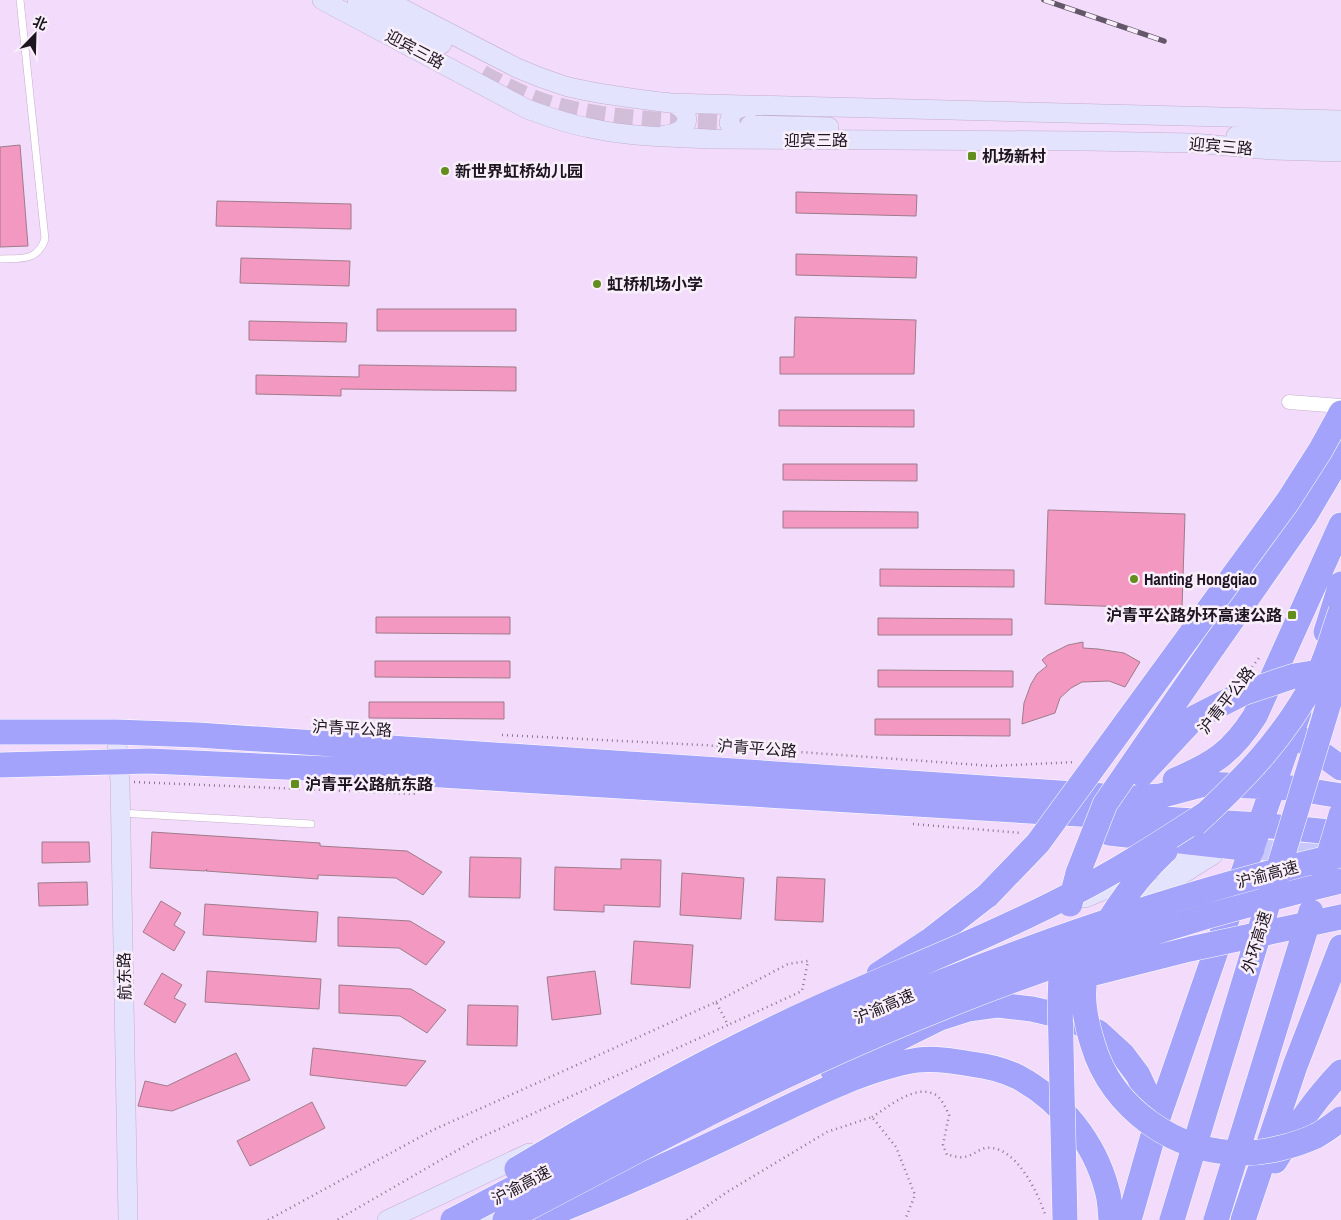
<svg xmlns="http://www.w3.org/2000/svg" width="1341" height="1220" font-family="'Archivo Narrow','Noto Sans SC',sans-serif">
<rect width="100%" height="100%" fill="#f3dcfb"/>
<path fill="#f399c1" stroke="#9e7b8a" d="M20 145 28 246 0 247V147Z
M796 192 917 195 916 216 796 213Z
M217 201 351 204V229L216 226Z
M796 254 917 257 916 278 796 275Z
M241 258 350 261 349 286 240 283Z
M377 309H516V331H377Z
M795 317 916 320 914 374H780V357H794Z
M249 321 347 323 346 342 249 340Z
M359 365 516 367V391L341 389V396L256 394V375L359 377Z
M779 410H914V427L779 426Z
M783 464H917V481L783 480Z
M1048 510 1185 514 1182 609 1045 604Z
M783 511 918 512V528H783Z
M880 569 1014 570V587L880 586Z
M376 617H510V634L376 633Z
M878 618 1012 619V635H878Z
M1083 642V648L1098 649 1124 653 1140 662 1125 687 1109 681 1082 682 1071 688 1060 698 1055 713 1022 724 1024 703 1031 684 1037 674 1047 666 1042 660 1048 655 1068 645Z
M375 661H510V678L375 677Z
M878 670 1013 671V687H878Z
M369 702H504V719L369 718Z
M875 719H1010V736L875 735Z
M152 832 320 843V846L407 851 442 872 423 895 396 878 318 875V879L206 871 207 869 205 871 150 868Z
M42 842H89L90 862 42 863Z
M470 857 521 858 520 898 469 897Z
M621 859 661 860 660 907 604 905V912L554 910 555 867 621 869Z
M682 873 744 878 741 919 680 915Z
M777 877 825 879 823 922 775 920Z
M87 882 88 905 39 906 38 883Z
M161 901 181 913 174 925 185 932 174 951 143 932Z
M205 904 318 912 316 942 203 935Z
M338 917 410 921 445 942 426 965 399 948 338 946Z
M634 941 693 945 690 988 631 984Z
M207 971 321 979 319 1009 205 1002Z
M595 971 601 1014 552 1020 547 977Z
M162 973 182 985 174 998 186 1004 175 1023 144 1004Z
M339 985 411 989 446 1010 427 1033 400 1016 339 1013Z
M468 1005 518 1006 517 1046 467 1045Z
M313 1048 426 1061 406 1086 310 1075Z
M236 1053 250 1080 172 1111 138 1106 145 1081 167 1086Z
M312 1102 325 1128 250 1166 237 1141Z"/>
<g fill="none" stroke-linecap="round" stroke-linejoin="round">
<path stroke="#d3beda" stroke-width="19" stroke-dasharray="19 9" stroke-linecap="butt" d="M482 74C504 86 527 98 551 105 613 122 680 122 744 125"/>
<defs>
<path id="lane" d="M0 259C21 258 37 262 45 239L20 0
M121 813 311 824"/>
<path id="street" d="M1289 402 1341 406"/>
<path id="secondary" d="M322 0 527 109C548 117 568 124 590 128 629 137 669 137 709 139L1087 141 1193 143 1272 150 1341 152
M357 0 442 44
M386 0 517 68C533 75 549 81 565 86 599 95 634 98 669 103L1341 120
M751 107H742L732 112 729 123 736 133 752 139
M750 125 829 127
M664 135C694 133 694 107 666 102
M1236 136 1341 137
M116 732 120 781 128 1220
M1085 898 1212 845
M1128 908 1213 855
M387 1220 529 1153
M484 1220 516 1204"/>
<path id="primary" d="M1252 849 1326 855"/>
<path id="highway" d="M1326 632 1341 584
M1213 647 1306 514 1336 463 1341 452
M0 732H116L198 735 1134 798 1160 796 1205 784 1293 788 1341 796
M1298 737 1341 768
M0 765 149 761 375 771 1260 825 1341 833
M1175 780C1214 764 1232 752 1255 716L1341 525
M1109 833 1252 849
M879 974 929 941 988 895
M833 1071 940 1018 968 1009 997 1005 1032 1009 1066 1017 1098 1032 1123 1055 1138 1075 1158 1118
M1275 1161C1295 1129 1315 1099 1341 1072
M534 1220C604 1194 672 1163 739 1131 794 1105 859 1069 918 1060 936 1058 954 1061 971 1064 987 1066 1004 1070 1018 1077 1061 1100 1095 1143 1107 1190 1110 1199 1110 1210 1111 1220
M1129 1220 1158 1118 1299 712
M1243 1220 1295 1066 1341 947"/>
</defs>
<use href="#lane" stroke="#c4aecb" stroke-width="8"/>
<use href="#street" stroke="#c4aecb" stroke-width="15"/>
<use href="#secondary" stroke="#c4aecb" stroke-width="20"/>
<use href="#primary" stroke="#fff" stroke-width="22"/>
<use href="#highway" stroke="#fff" stroke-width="26"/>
<path stroke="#87778c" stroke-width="2.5" stroke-dasharray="1 4" stroke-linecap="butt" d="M1249 671 1259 658
M502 735 703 745 993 766 1075 762
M134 782 418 794
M913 824 1022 833
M716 1002 788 964 808 961 802 991 728 1025
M872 1117C889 1107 915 1083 936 1095 942 1099 946 1109 949 1115L943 1145 947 1155C952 1155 958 1158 963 1157 971 1157 977 1150 985 1148 1015 1144 1037 1191 1045 1214
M268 1220 433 1130 716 1002 728 1025 477 1139 337 1220
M687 1220 727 1192 827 1132 872 1117 896 1147 915 1195 905 1220"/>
<use href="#lane" stroke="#fff" stroke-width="7"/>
<use href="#street" stroke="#fff" stroke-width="14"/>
<use href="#secondary" stroke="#e3e3fe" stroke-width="19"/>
<use href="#primary" stroke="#c8c8fd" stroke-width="21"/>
<use href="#highway" stroke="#a3a3fb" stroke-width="25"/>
<defs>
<path id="rail" d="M1044 0 1164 41"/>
</defs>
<use href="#rail" stroke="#645769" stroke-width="5.5"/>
<use href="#rail" stroke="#f8effb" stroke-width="4" stroke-dasharray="11" stroke-linecap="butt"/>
<defs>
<path id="highway-bridge" d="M1142 774 1194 718 1243 693 1294 676 1331 670
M1195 824C1245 778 1285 737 1317 676 1328 656 1333 632 1341 611
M1165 851C1132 882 1098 929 1086 974 1080 997 1086 1023 1093 1045 1112 1109 1176 1153 1242 1153 1266 1153 1294 1146 1316 1136 1324 1132 1333 1125 1341 1119
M1324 871 1341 815
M988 895 1038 843 1288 501 1320 451 1341 413
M1070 904 1078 873 1105 804 1213 647
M1062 948 1060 1001 1065 1220
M1075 978 1190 949 1341 917
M517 1169C615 1110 716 1054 820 1007 903 970 989 937 1070 895 1118 871 1162 842 1207 813
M453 1220C516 1187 579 1154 642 1121 693 1094 745 1067 798 1043 973 964 1154 899 1341 855
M505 1220C605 1168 703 1114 805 1067 977 987 1157 925 1341 881
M1172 1220 1341 663
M1216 1220 1311 912"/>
</defs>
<use href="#highway-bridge" stroke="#fff" stroke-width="26" stroke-linecap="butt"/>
<use href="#highway-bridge" stroke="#a3a3fb" stroke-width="25"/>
</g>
<g fill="#638d1d" stroke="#f8effb" stroke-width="2">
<rect x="967" y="151" width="10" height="10" rx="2.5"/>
<circle cx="445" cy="171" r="5"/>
<circle cx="597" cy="284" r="5"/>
<circle cx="1134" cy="579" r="5"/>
<rect x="1287" y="610" width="10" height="10" rx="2.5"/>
<rect x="290" y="779" width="10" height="10" rx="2.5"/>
</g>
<g text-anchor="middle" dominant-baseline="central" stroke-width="5" stroke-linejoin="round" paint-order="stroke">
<g font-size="16" fill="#1d1520" stroke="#f8effb">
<text transform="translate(415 49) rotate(28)">迎宾三路</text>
<text x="816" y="140">迎宾三路</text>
<text transform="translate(1221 146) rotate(5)">迎宾三路</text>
<text transform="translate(1226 700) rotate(-52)">沪青平公路</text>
<text transform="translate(352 728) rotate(3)">沪青平公路</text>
<text transform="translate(757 748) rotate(4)">沪青平公路</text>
<text transform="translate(1267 874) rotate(-15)">沪渝高速</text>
<text transform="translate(1256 942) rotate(-73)">外环高速</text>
<text transform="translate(124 976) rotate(-91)">航东路</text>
<text transform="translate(884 1006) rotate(-23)">沪渝高速</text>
<text transform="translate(521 1185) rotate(-28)">沪渝高速</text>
</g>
<g font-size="16" font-weight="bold" fill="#1d1520" stroke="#f8effb" text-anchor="start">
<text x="982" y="156">机场新村</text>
<text x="455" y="171">新世界虹桥幼儿园</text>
<text x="607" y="284">虹桥机场小学</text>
<text x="1144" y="579">Hanting Hongqiao</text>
<text x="1282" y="615" text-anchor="end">沪青平公路外环高速公路</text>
<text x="305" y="784">沪青平公路航东路</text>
</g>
</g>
<g transform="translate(35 35) rotate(23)" stroke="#f8effb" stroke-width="4" paint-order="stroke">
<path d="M0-4L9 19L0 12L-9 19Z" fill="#1d1520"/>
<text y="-8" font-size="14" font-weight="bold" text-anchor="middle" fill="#1d1520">北</text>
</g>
</svg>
